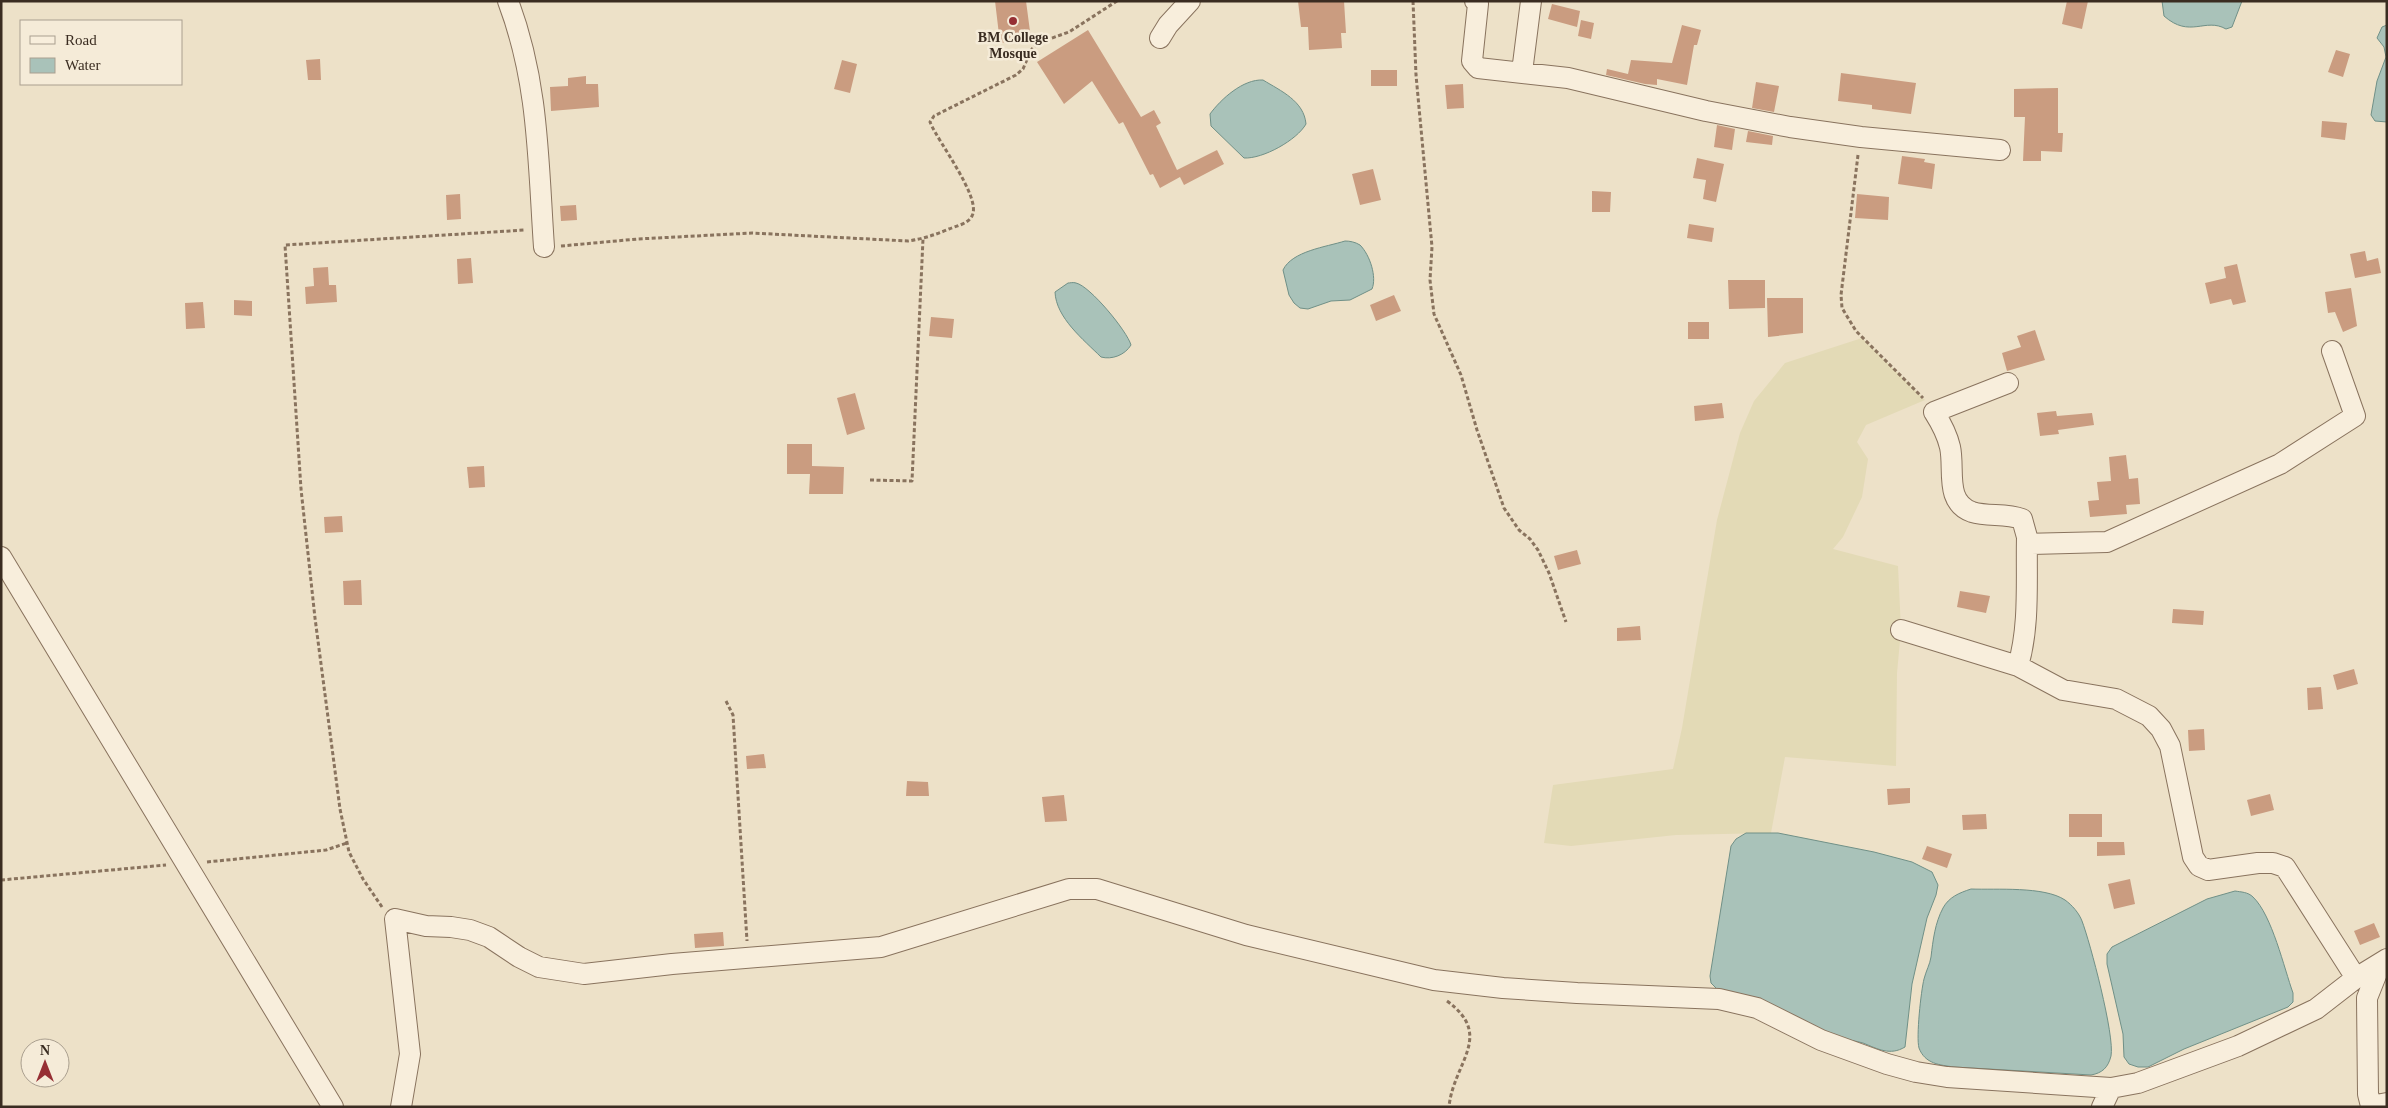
<svg xmlns="http://www.w3.org/2000/svg" width="2388" height="1108" font-family="'Times New Roman',serif">
<rect width="100%" height="100%" fill="#ede1c8"/>
<path fill="#e3dab6" d="M1862 338 1925 400 1866 425 1857 442 1868 459 1862 497 1843 537 1833 549 1898 566 1901 630 1897 673 1896 766 1785 757 1771 833 1676 835 1571 846 1544 843 1553 785 1673 769 1682 728 1717 520 1740 433 1754 401 1785 363Z"/>
<path fill="#a9c2b9" stroke="#709087" d="M2162 1H2242L2232 27 2226 29C2205 17 2190 39 2164 16Z
M2387 25V122L2375 121 2371 115 2377 81 2386 57 2384 47 2377 38 2382 27Z
M1263 80C1281 91 1304 101 1306 124 1297 140 1263 159 1244 158L1211 126 1210 114C1221 99 1243 79 1263 80Z
M1345 241C1350 241 1355 242 1360 245 1370 255 1377 277 1372 289L1350 300 1331 301 1308 309 1300 308 1294 303 1289 295 1283 270C1292 251 1326 247 1345 241Z
M1068 283C1070 283 1073 282 1076 283 1090 286 1127 331 1131 345 1125 355 1112 360 1101 357 1084 340 1056 318 1055 292Z
M1746 833H1778L1874 852 1912 862 1932 872 1938 885 1936 895 1927 918 1912 984 1905 1047C1890 1056 1878 1049 1863 1043 1856 1041 1849 1040 1843 1039L1717 989 1711 983 1710 976 1731 846 1736 839Z
M1971 889C1996 890 2044 886 2065 900 2072 905 2079 913 2082 921 2090 942 2115 1036 2111 1056 2108 1068 2102 1073 2091 1075L1954 1067C1940 1065 1925 1064 1919 1048 1916 1037 1921 991 1924 979 1926 971 1930 964 1931 957 1933 940 1935 923 1943 908 1949 897 1959 893 1971 889Z
M2235 891C2241 892 2248 892 2253 897 2272 915 2284 968 2293 993V1002L2288 1007 2184 1049 2148 1067H2138L2129 1064 2124 1057 2123 1034 2107 964V954L2112 947 2207 899Z"/>
<path fill="#ca9c80" d="M995 1H1026L1031 39 1000 43Z
M1298 1H1344L1346 33H1341L1342 48 1309 50 1308 27H1301Z
M2067 1H2088L2082 29 2062 24Z
M1552 4 1580 11 1577 27 1548 19Z
M1581 20 1594 23 1591 39 1578 36Z
M1682 25 1701 30 1697 45H1694L1687 85 1657 79V85L1645 84 1606 75 1607 69 1628 74 1631 60 1672 63Z
M1088 30 1141 117 1154 110 1161 123 1156 126 1177 170 1217 150 1224 164 1184 185 1180 177 1160 188 1153 174 1150 175 1123 122 1119 124 1092 81 1064 104 1037 62Z
M2336 50 2350 54 2343 77 2328 72Z
M320 59 321 80H308L306 60Z
M842 60 857 64 850 93 834 89Z
M1371 70H1397V86H1371Z
M1841 73 1916 83 1911 114 1872 109V105L1838 101Z
M586 76V84H598L599 107 551 111 550 87 568 86V78Z
M1756 82 1779 86 1774 112 1752 108Z
M1463 84 1464 108 1447 109 1445 85Z
M2058 88V133H2063L2062 152 2041 151V161H2023L2025 117H2014V89Z
M2322 121 2347 123 2345 140 2321 137Z
M1717 125 1735 129 1732 150 1714 147Z
M1748 131 1773 136 1772 145 1746 142Z
M1902 156 1925 159 1924 162 1935 164 1932 189 1898 184Z
M1697 158 1724 164 1716 202 1703 199 1706 180 1693 178Z
M1373 169 1381 200 1360 205 1352 174Z
M1592 191 1611 192 1610 212H1592Z
M460 194 461 219 447 220 446 195Z
M1857 194 1889 197 1888 220 1855 218Z
M576 205 577 220 561 221 560 206Z
M1689 224 1714 228 1712 242 1687 238Z
M2365 251 2367 261 2378 258 2381 273 2355 278 2350 254Z
M471 258 473 283 458 284 457 259Z
M2237 264 2246 302 2233 305 2231 299 2210 304 2205 283 2226 278 2224 267Z
M328 267 329 285H336L337 302 306 304 305 287 314 286 313 268Z
M1728 280H1765V308L1729 309Z
M2351 288 2357 326 2343 332 2335 312 2328 313 2325 292Z
M1394 295 1401 311 1376 321 1370 305Z
M1767 298H1803V333L1768 337Z
M234 300 252 301V316L234 315Z
M203 302 205 328 186 329 185 303Z
M931 317 954 319 952 338 929 336Z
M1688 322H1709V339H1688Z
M2035 330 2045 360 2007 371 2002 353 2021 347 2017 336Z
M855 393 865 429 847 435 837 398Z
M1722 403 1724 418 1695 421 1694 406Z
M2056 411 2057 416 2092 413 2094 425 2058 430 2059 434 2040 436 2037 413Z
M787 444H812V466L844 467 843 494H809L810 474H787Z
M2126 455 2129 479 2138 478 2140 504 2126 505 2127 514 2090 517 2088 501 2099 500 2097 482 2111 481 2109 457Z
M484 466 485 487 469 488 467 467Z
M342 516 343 532 325 533 324 517Z
M1577 550 1581 564 1558 570 1554 556Z
M361 580 362 605H344L343 581Z
M1960 591 1990 596 1986 613 1957 607Z
M2173 609 2204 611 2203 625 2172 623Z
M1640 626 1641 640 1617 641V628Z
M2354 669 2358 684 2337 690 2333 675Z
M2321 687 2323 709 2308 710 2307 688Z
M2204 729 2205 750 2189 751 2188 730Z
M764 754 766 768 747 769 746 756Z
M907 781 928 782 929 796H906Z
M1910 788V803L1888 805 1887 789Z
M2270 794 2274 810 2251 816 2247 800Z
M1064 795 1067 821 1045 822 1042 797Z
M1986 814 1987 829 1963 830 1962 815Z
M2069 814H2102V837H2069Z
M2097 842H2124L2125 855 2097 856Z
M1927 846 1952 854 1947 868 1922 859Z
M2130 879 2135 904 2114 909 2108 884Z
M2374 923 2380 937 2360 945 2354 931Z
M723 932 724 946 695 948 694 934Z"/>
<g fill="none" stroke-linecap="round" stroke-linejoin="round">
<defs>
<path id="minor" d="M508 1C539 83 538 161 544 247
M1475 1 1478 4 1472 61 1478 68 1568 78 1706 111 1790 127 1861 137 2000 150
M1160 38 1168 25 1190 1
M1522 72 1531 1
M2008 383 1934 412C1941 423 1947 434 1950 447 1955 469 1944 502 1972 512 1988 517 2005 513 2022 519L2027 537C2026 580 2030 625 2018 666
M2027 544 2107 542 2280 464 2355 416 2332 351
M1 557 333 1107
M1901 630 2018 666 2063 690 2116 699 2149 716 2161 729 2170 746 2193 857 2199 866 2208 870 2258 863H2273L2285 867 2356 978
M2381 963 2367 998 2368 1094 2371 1106 2387 1103
M401 1107 410 1054 395 919 426 926 451 927 470 930 489 937 519 957 539 967 584 974 672 964 881 947 1069 889H1097L1246 935 1434 980 1503 988 1577 993 1719 999 1757 1008 1821 1040 1887 1064 1916 1072 1947 1077 2111 1088 2138 1083 2238 1046 2316 1009 2356 978 2387 959
M2102 1107 2111 1088"/>
</defs>
<use href="#minor" stroke="#89735e" stroke-width="22"/>
<path stroke="#89735e" stroke-width="3" stroke-dasharray="4 2.5" stroke-linecap="butt" d="M1413 1 1416 75 1432 247 1430 280 1434 314 1461 375 1477 430 1504 508 1519 530 1530 539 1538 550 1549 573 1566 622
M1858 155 1841 295 1842 308 1856 331 1923 398
M561 246 638 239 752 233 908 241C922 239 935 235 949 229 956 226 968 224 972 216 982 198 938 142 930 122L934 116 1016 75 1023 69 1031 50 1038 43 1069 32 1117 1
M870 480 912 481 923 239
M726 701 733 715 747 941
M207 862 326 850 347 843
M1 880 166 865
M382 907 363 879 349 852 340 809 315 618 301 489 285 245 525 230
M1447 1001C1495 1036 1453 1063 1449 1107"/>
<use href="#minor" stroke="#f8eedc" stroke-width="20"/>
</g>
<circle fill="#962f34" stroke="#f5ebd8" stroke-width="2" cx="1013" cy="21" r="5"/>
<g text-anchor="middle" dominant-baseline="central" stroke-width="5" stroke-linejoin="round" paint-order="stroke">
<g font-size="14" font-weight="bold" fill="#3a2c21" stroke="#f5ebd8">
<text x="1013" y="37">BM College<tspan x="1013" dy="16">Mosque</tspan></text>
</g>
</g>
<rect width="2388" height="1108" fill="none" stroke="#3a2c21" stroke-width="5"/>
<rect x="20" y="20" width="162" height="65" fill="#f5ebd8" stroke="#aa9f8f"/>
<rect x="30" y="36" width="25" height="8" fill="#f8eedc" stroke="#aa9f8f"/>
<text x="65" y="45" font-size="15" fill="#3a2c21">Road</text>
<rect x="30" y="58" width="25" height="15" fill="#a9c2b9" stroke="#aa9f8f"/>
<text x="65" y="70" font-size="15" fill="#3a2c21">Water</text>
<g transform="translate(45 1063)"><circle r="24" fill="#f5ebd8" stroke="#aa9f8f"/>
<path d="M0-4L9 19L0 12L-9 19Z" fill="#962f34"/>
<text y="-8" font-size="14" font-weight="bold" text-anchor="middle" fill="#3a2c21">N</text>
</g>
</svg>
